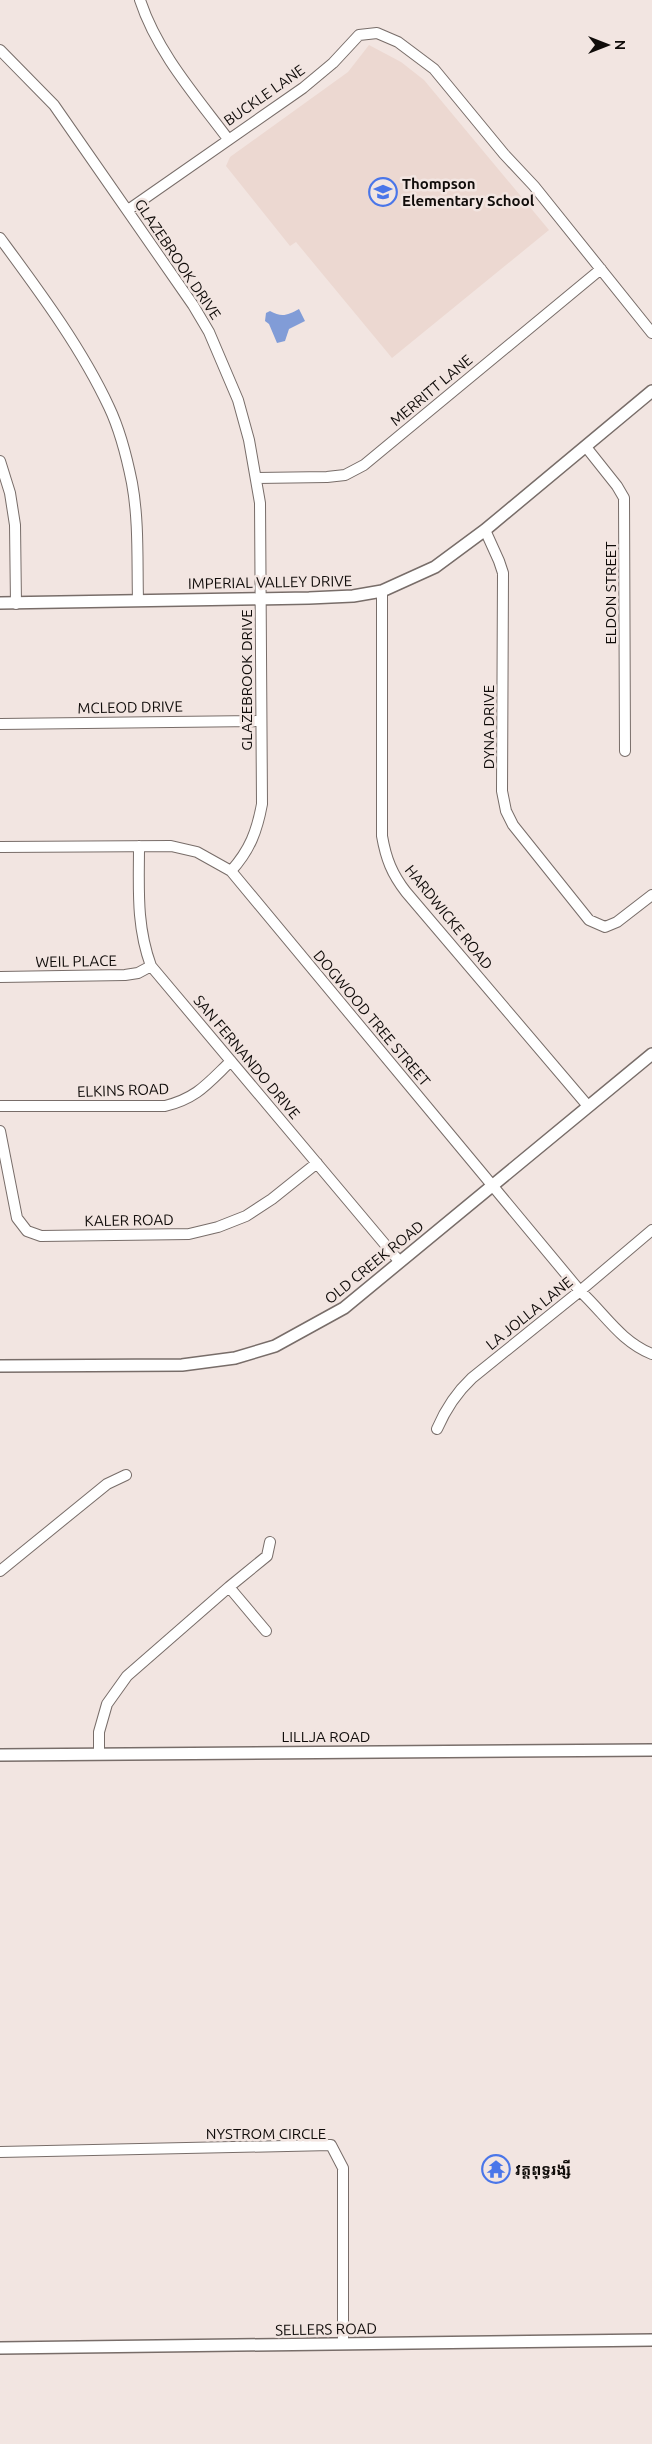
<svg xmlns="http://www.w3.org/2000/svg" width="652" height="2444" font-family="Ubuntu,'Noto Sans Khmer',sans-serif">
<rect width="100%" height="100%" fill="#f2e5e1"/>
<path fill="#ecd8d1" d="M369 45 401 62 424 80 549 230 392 358 296 242 290 246 226 166 230 157 348 72Z"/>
<path fill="#819cd7" d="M299 309 305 321 289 329 285 341 277 343 269 324 265 321 266 313 270 311C282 318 288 315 299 309Z"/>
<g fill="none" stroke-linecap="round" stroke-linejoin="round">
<defs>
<path id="minor" d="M140 0C157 52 195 95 228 139
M0 50 54 105 193 305 209 332 238 400 249 440 260 503 262 804C257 831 250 850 231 871
M128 210 303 88 333 63 359 35 377 33 398 42 434 69 504 154 534 186 652 333
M0 238C39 291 81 347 109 407 120 430 127 458 132 483 139 521 137 561 138 600
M586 447 617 486 624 498 625 751
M0 461 10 493 15 525 16 604
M257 478 327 477 345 475 364 465 601 269
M485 530 499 561 503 573 502 791 506 811 513 825 589 920 605 927 617 922 652 895
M382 591V836C386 859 392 874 406 892L588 1106
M0 724 260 721
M139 846C139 888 136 925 151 966L399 1261
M0 847 171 846 197 852 231 871 580 1291C605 1314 620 1341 652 1354
M0 977 125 975 138 973 151 966
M0 1106H165C197 1098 207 1084 231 1061
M0 1131 17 1218 27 1231 41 1236 189 1234 218 1227 246 1216 272 1199 317 1163
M437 1429C446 1408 456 1393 472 1378L580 1291 652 1230
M0 1571 107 1484 126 1475
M229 1587 266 1631
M99 1753V1732L107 1704 127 1676 229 1587 267 1556 270 1542
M0 2152 331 2145 343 2168V2344"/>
<path id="tertiary" d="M0 603 309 598 353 596 382 591 435 567 485 530 652 391
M0 1366 182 1365 235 1358 275 1346 344 1308 652 1054
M0 1755 652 1750
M0 2348 652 2340"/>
</defs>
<use href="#minor" stroke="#786d69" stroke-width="12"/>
<use href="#tertiary" stroke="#786d69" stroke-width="14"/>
<use href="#minor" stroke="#fff" stroke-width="10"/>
<use href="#tertiary" stroke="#fff" stroke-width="11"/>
</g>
<defs>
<symbol id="school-ring" viewBox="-11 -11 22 22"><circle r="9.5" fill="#f2e5e1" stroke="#4a76e9" stroke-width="1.5"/><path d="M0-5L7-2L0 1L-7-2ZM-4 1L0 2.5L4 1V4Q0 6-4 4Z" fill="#4a76e9"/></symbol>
<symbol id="temple-ring" viewBox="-11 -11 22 22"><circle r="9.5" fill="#f2e5e1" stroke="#4a76e9" stroke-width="1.5"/><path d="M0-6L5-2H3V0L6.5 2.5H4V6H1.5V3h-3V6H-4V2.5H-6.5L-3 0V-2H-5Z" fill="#4a76e9"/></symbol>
</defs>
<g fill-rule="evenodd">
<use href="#school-ring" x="367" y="176" width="32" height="32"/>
<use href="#temple-ring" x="480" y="2153" width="32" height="32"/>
</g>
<g text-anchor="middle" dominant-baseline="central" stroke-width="5" stroke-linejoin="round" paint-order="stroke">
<g font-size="15" fill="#100c0a" stroke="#f2e5e1">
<text transform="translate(264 95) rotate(-35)">BUCKLE LANE</text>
<text transform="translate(178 259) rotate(56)">GLAZEBROOK DRIVE</text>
<text transform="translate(431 390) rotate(-40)">MERRITT LANE</text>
<text transform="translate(270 582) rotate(-1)">IMPERIAL VALLEY DRIVE</text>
<text transform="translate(610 593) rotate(-90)">ELDON STREET</text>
<text transform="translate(246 680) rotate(-90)">GLAZEBROOK DRIVE</text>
<text transform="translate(130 707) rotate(-1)">MCLEOD DRIVE</text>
<text transform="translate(488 727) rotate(-90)">DYNA DRIVE</text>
<text transform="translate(449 917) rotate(51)">HARDWICKE ROAD</text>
<text transform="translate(76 961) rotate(-1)">WEIL PLACE</text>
<text transform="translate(372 1018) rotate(50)">DOGWOOD TREE STREET</text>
<text transform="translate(247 1057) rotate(50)">SAN FERNANDO DRIVE</text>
<text transform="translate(123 1090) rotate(-2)">ELKINS ROAD</text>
<text transform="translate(129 1220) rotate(-1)">KALER ROAD</text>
<text transform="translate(374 1262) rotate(-39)">OLD CREEK ROAD</text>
<text transform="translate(529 1313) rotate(-39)">LA JOLLA LANE</text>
<text x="326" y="1736">LILLJA ROAD</text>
<text x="266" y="2133">NYSTROM CIRCLE</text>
<text transform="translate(326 2329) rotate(-1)">SELLERS ROAD</text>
</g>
<g font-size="15" font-weight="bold" fill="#100c0a" stroke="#f2e5e1" text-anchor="start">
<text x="402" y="183">Thompson<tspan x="402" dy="17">Elementary School</tspan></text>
<text x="515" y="2169">វត្តពុទ្ធរង្សី</text>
</g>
</g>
<g transform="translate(607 45) rotate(90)" stroke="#f2e5e1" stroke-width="4" paint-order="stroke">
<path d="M0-4L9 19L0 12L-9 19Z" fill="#100c0a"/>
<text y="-8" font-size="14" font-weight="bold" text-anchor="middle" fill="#100c0a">N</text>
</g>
</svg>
